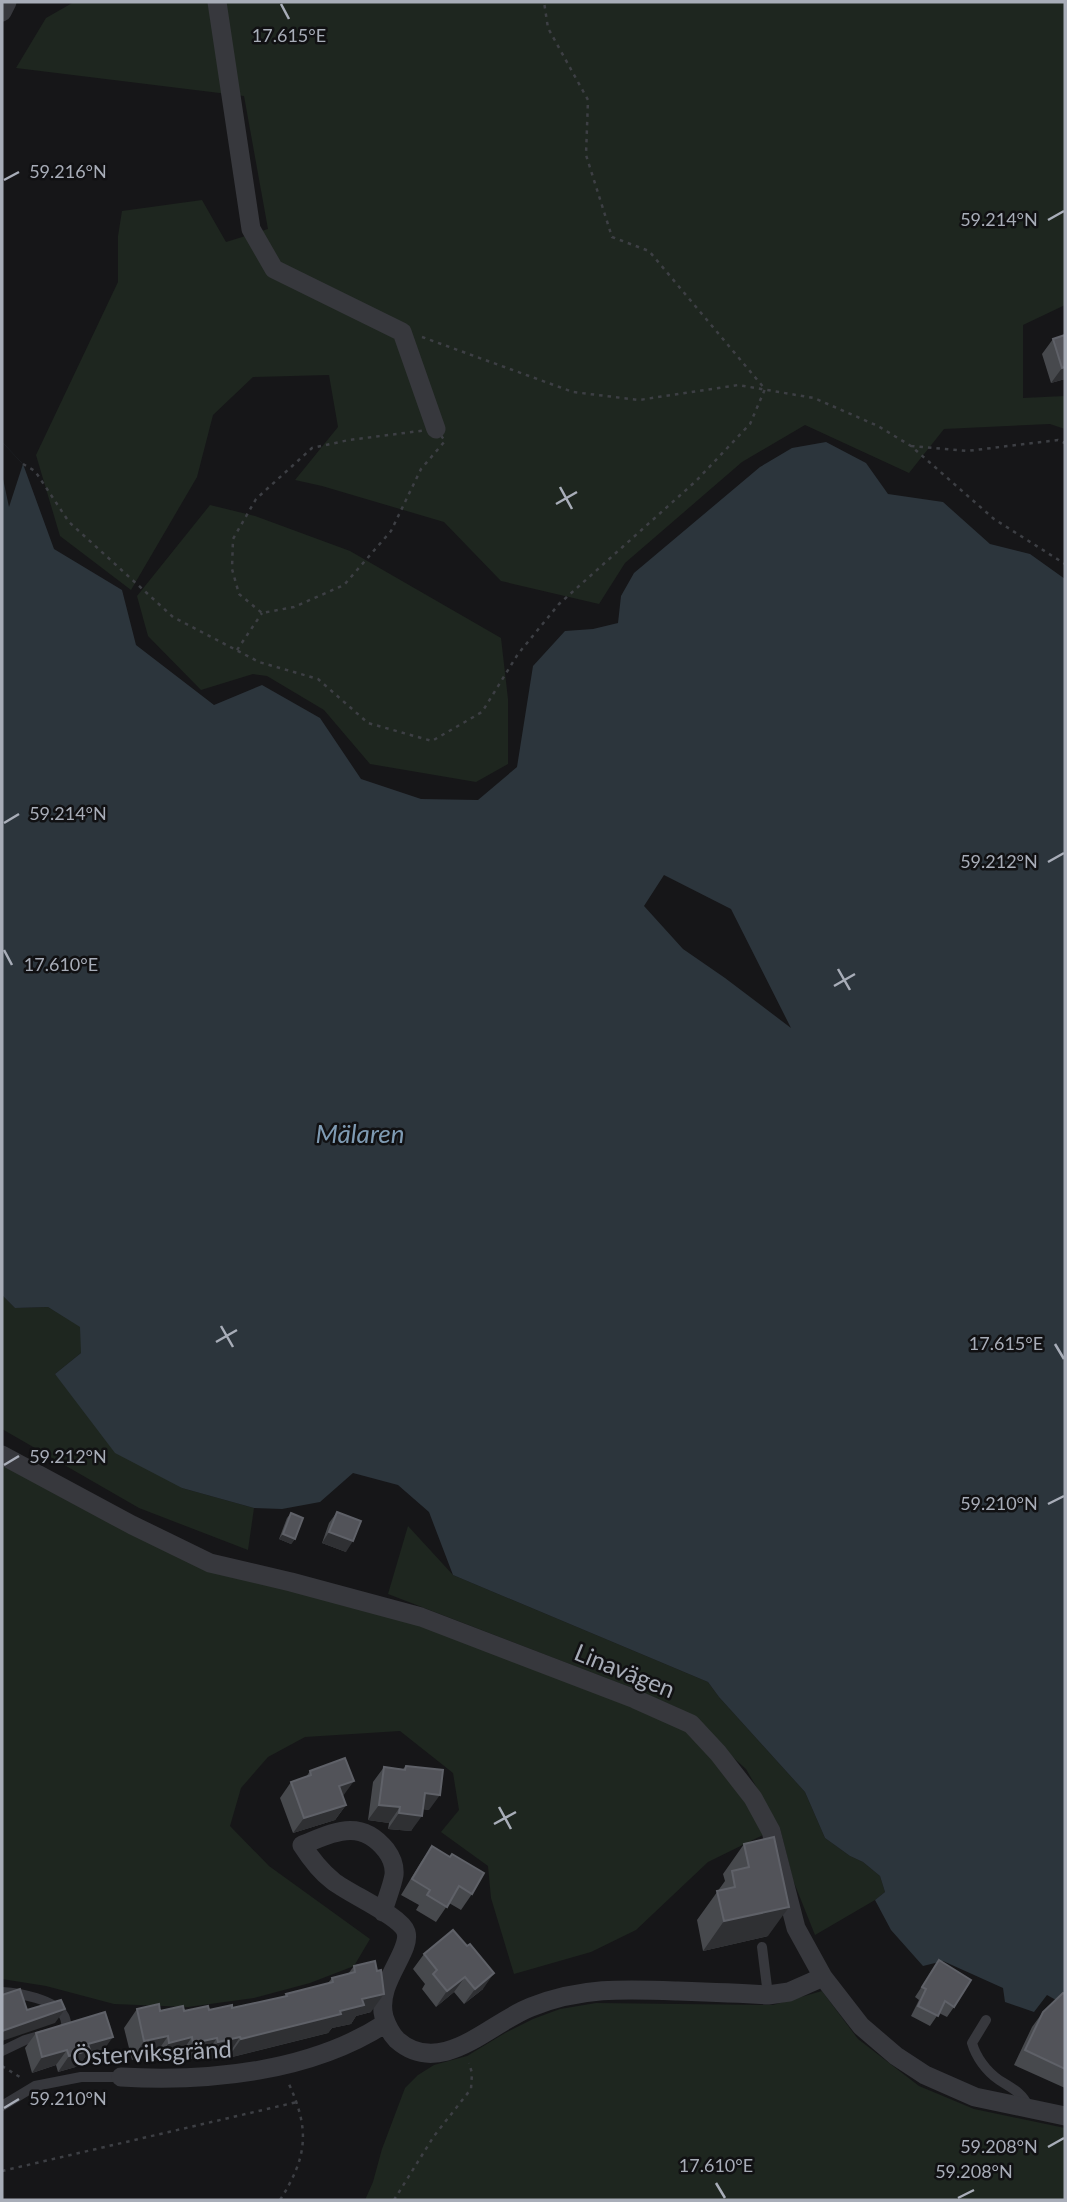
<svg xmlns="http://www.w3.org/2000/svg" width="1067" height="2202" font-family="Lato,sans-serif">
<rect width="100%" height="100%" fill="#161618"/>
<path fill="#1e261f" d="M74 2H1065V305L1023 325V398L1065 396V429L1050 424 944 429 909 473 805 425 742 462 625 563 599 604 501 581 444 522 322 486 295 480 338 427 329 375 253 377 213 415 197 477 131 590 60 536 36 455 118 282V236L122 211 202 200 226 242 268 229 244 96 16 68 46 18Z
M210 505 255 516 350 551 501 638 508 699V764L476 782 370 764 324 710 267 676 253 674 201 690 148 636 137 596Z
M2 1295 15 1308 48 1307 81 1327V1353L55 1374 182 1488 254 1508 248 1550 139 1508 2 1429Z
M2 1455 210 1562 421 1617 691 1724 771 1831 708 1862 636 1930 591 1952 514 1974 491 1898 488 1866 441 1832 459 1810 453 1773 400 1731 305 1737 268 1757 241 1788 230 1826 269 1866 370 1939 354 1966 310 1983 254 1998 188 2007 114 2004 46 1986 2 1979Z
M408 1526 453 1575 708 1682 719 1697 805 1792 825 1838 850 1856 863 1862 880 1876 885 1892 875 1900 815 1935 793 1880 780 1828 746 1769 678 1708 632 1688 388 1594Z
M822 1991 858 2039 919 2086 974 2109 1065 2128V2200H365L373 2182 382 2149 405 2088 418 2075 434 2065 467 2056 505 2033 533 2019 560 2009 596 2003 773 2005Z"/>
<path fill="#2c353c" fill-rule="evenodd" d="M2 442 23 464 54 549 122 590 136 645 214 705 262 685 320 718 361 779 421 799 478 800 517 767 533 666 565 631 593 629 618 623 621 596 634 573 760 467 792 448 826 442 866 463 888 494 943 502 990 544 1030 554 1065 579V2005L1047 1995 1034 2012 1005 2002 1003 1988 943 1961 923 1966 891 1930 875 1900 885 1892 880 1876 863 1862 850 1856 825 1838 805 1792 719 1697 708 1682 453 1575 429 1512 398 1485 353 1473 320 1502 282 1509 254 1508 182 1488 115 1453 55 1374 81 1353 80 1327 48 1307 15 1308 2 1295ZM664 875 731 909 791 1028 725 978 683 949 644 906Z"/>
<path fill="#161618" d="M2 442 23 464 9 507 2 474Z"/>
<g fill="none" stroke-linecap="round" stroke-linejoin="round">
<path stroke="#3d3f44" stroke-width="2.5" stroke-dasharray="3.5 5" stroke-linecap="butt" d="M422 337 573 392 639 400 738 385 814 398 878 426 911 446 994 519 1065 564
M436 429 445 441 421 469 391 531 344 585 294 607 262 613 239 594 232 569 233 539 256 499 312 448 349 440Z
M911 446 967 451 1058 440 1065 443
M23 464 35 471 69 522 173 617 259 662 318 679 368 723 432 741 482 712 518 654 559 604 696 481 750 424 765 389 649 251 612 237 586 155 588 100 548 28 544 2
M237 650 262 613
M2 2066 23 2079
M2 2171 297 2102
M280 2200C308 2156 310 2129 288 2082
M394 2200 434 2136 471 2089 472 2073 469 2063"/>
<path stroke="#37383d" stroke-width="10" d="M762 1947 768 1995
M2 1992C19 1993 55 1999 64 2016 66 2019 66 2024 67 2027L61 2030
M986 2020 972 2043C976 2057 986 2071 999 2080 1011 2088 1022 2092 1028 2106
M2 2051 25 2040 43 2035
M2 2106 35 2086 81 2077H121"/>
<path stroke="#37383d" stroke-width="19" d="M217 2 251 229 274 269 402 332 436 429
M2 12 7 2
M2 1455 132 1525 210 1563 291 1582 421 1617 635 1699 691 1724 718 1753 753 1798 771 1831 796 1928 823 1977 861 2026 896 2056 925 2075 975 2097 1065 2116
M383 1912C386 1900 392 1887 394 1875 395 1865 392 1858 386 1850 360 1817 333 1833 302 1845 311 1859 320 1871 333 1881 349 1894 401 1916 406 1932 412 1952 375 1983 384 2017 387 2026 390 2033 397 2040 441 2079 491 2022 531 2007 581 1987 625 1989 678 1991 708 1992 738 1993 768 1995L789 1992 823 1977
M121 2077C209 2082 311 2072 386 2023"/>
</g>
<path fill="#47494d" d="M1065 335V379L1051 383 1042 354 1053 339Z
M337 1512 346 1552 322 1543 329 1523Z
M291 1513 295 1539 291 1544 279 1539 287 1518Z
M406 1766 429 1810 423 1809 411 1831 388 1829 389 1823 368 1820 373 1782 384 1767 403 1769Z
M310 1771 343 1796 346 1805 335 1820 293 1833 280 1798 291 1782 306 1777Z
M744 1844 768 1936 703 1951 697 1920 725 1881 723 1874Z
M432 1846 472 1894 461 1910 449 1903 436 1922 416 1910 419 1905 401 1895 421 1862Z
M453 1930 483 1989 464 2004 454 1992 436 2007 422 1989 425 1984 413 1969 424 1954Z
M939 1960 954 2007 947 2017 939 2013 930 2026 911 2016 919 2000 915 1997Z
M354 1966 371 2012 356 2016 351 2024 332 2028 328 2033 228 2058V2055L205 2060 204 2056 181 2061 179 2056 156 2061 155 2055 132 2060 124 2028 137 2009 184 2011 232 2008 285 1996 286 1994 328 1983 332 1978 348 1974Z
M1065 1994V2088L1014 2065 1032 2027 1043 2012Z
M36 2033 102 2052 85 2057 79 2066 58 2072 56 2065 32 2073 25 2048Z"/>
<path fill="#2f3033" d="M1065 367V379L1051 383 1062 368Z
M329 1532 353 1541 346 1552 322 1543Z
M283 1534 295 1539 291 1544 279 1539Z
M354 1781 343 1796 339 1786Z
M425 1793 440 1795 429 1810 414 1808Z
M346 1805 335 1820 293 1833 304 1818Z
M379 1805 400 1807 389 1823 368 1820Z
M399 1813 422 1816 411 1831 388 1829Z
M789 1907 768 1936 703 1951 724 1921Z
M494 1973 483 1989 464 2004 475 1989Z
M465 1977 454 1992 436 2007 447 1991Z
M384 1994 371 2012 356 2016 351 2024 332 2028 328 2033 228 2058 241 2039 340 2011 362 1999Z
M65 2009 55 2023 2 2041V2031Z
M168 2036 155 2055 132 2060 144 2041Z
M113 2037 102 2052 85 2057 79 2066 58 2072 69 2056 88 2044Z
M192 2037 179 2056 156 2061 169 2043Z
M240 2037 228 2055 205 2060 218 2042Z
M217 2038 204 2056 181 2061 193 2043Z
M67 2050 56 2065 32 2073 42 2057Z"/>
<path fill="#525359" stroke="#5f6168" stroke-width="2" d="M1065 335V367L1062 368 1053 339Z
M337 1512 361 1521 353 1541 329 1532Z
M291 1513 303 1518 295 1539 283 1534Z
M345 1758 354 1781 339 1786 346 1805 304 1818 291 1782 311 1775 310 1771Z
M406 1766 443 1770 440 1795 425 1793 422 1816 399 1813 400 1807 379 1805 384 1767 405 1770Z
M774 1837 789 1907 724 1921 717 1891 735 1887 732 1871 749 1867 744 1844Z
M432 1846 450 1857 452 1854 484 1873 472 1894 459 1886 447 1907 427 1895 430 1890 412 1879Z
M453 1930 467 1946 470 1944 494 1973 475 1989 465 1977 447 1991 433 1974 437 1970 424 1954Z
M939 1960 971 1980 954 2007 945 2001 938 2016 918 2006 926 1989 922 1987Z
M375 1961 377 1971 381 1970 384 1994 362 1999 364 2005 340 2011 341 2014 241 2039 240 2037 218 2042 217 2038 193 2043 192 2037 169 2043 168 2036 144 2041 137 2009 159 2004 160 2011 183 2006 184 2011 208 2006 209 2010 232 2005V2008L287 1996 286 1994 333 1982 332 1978 355 1972 354 1966Z
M20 1989 27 2010 61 2000 65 2009 2 2031V1995Z
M1063 1993 1065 1994V2069L1025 2050 1043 2012Z
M105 2012 113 2037 88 2044 90 2050 69 2056 67 2050 42 2057 36 2033Z"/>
<path fill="none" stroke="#a8adb8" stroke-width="2.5" d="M281 4 289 19M4 180 19 172M1048 220 1064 211M560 487 572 509M556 504 577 492M4 823 19 814M1048 862 1064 853M4 950 12 965M838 969 850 990M834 986 855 974M221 1326 233 1347M216 1342 237 1330M1055 1344 1064 1359M4 1465 19 1456M1048 1504 1064 1496M499 1807 511 1829M494 1824 516 1812M4 2108 19 2099M1048 2147 1064 2138M716 2183 725 2198M958 2198 974 2190"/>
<g text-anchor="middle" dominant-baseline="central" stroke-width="5" stroke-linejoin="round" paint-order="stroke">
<g font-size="24" fill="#a8adb8" stroke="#111113">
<text transform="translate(625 1670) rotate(22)">Linavägen</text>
<text transform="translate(152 2052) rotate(-3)">Österviksgränd</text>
</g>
<g font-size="26" font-style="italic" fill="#7f9bb3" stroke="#111113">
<text x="360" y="1133">Mälaren</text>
</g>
</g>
<g font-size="18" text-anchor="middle" fill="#a8adb8" stroke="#111113" stroke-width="5" stroke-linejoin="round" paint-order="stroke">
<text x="289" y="42">17.615°E</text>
<text x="68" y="178">59.216°N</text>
<text x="999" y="226">59.214°N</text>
<text x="68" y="820">59.214°N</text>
<text x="999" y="868">59.212°N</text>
<text x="61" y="971">17.610°E</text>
<text x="1006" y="1350">17.615°E</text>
<text x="68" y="1463">59.212°N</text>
<text x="999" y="1510">59.210°N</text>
<text x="68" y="2105">59.210°N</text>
<text x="999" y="2153">59.208°N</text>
<text x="716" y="2172">17.610°E</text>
<text x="974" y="2178">59.208°N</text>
</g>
<rect width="1067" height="2202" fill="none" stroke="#a8adb8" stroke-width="7"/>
</svg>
